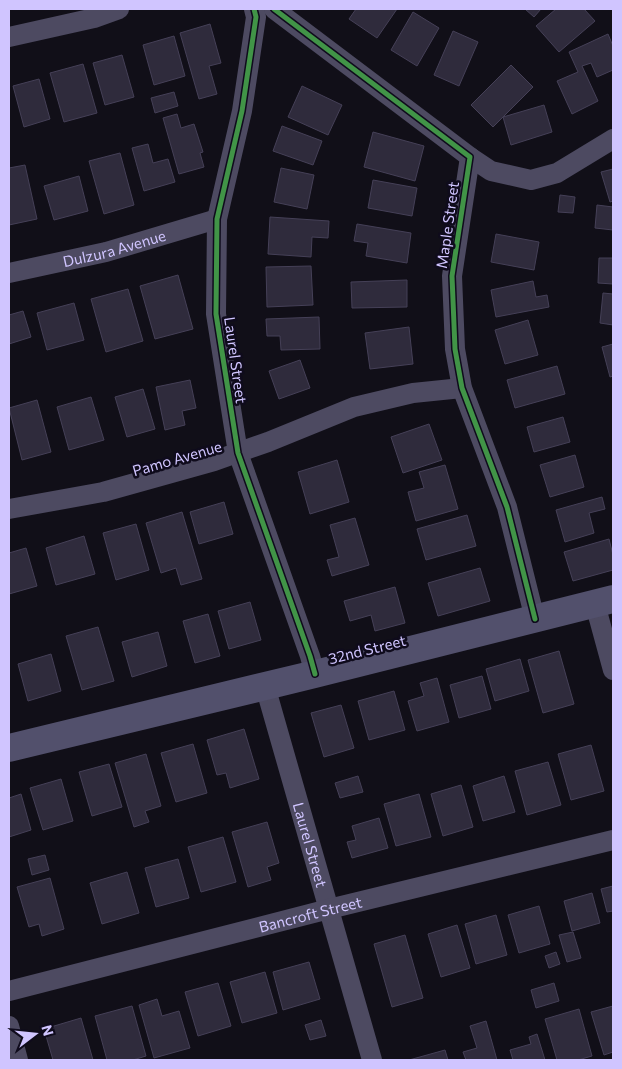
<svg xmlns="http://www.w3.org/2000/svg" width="622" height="1069" font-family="Commissioner,sans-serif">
<rect width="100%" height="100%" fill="#110f18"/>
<path fill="#2f2b3c" stroke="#454057" d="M356 9H397L377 38 349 19Z
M525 9H541L534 17Z
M556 9H584L595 21 559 52 536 26Z
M413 12 439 28 417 66 391 50Z
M210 24 221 63 209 66 217 94 199 99 180 33Z
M453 31 478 42 459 86 434 75Z
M608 34 613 46V70L597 77 591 63 582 66 598 101 572 114 557 81 578 72 569 52Z
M174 36 185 76 154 85 143 45Z
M122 55 134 97 105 105 93 63Z
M83 64 97 113 64 122 50 73Z
M511 65 533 87 493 127 471 105Z
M39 79 50 119 24 127 13 86Z
M302 86 342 105 328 135 288 117Z
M174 92 178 106 155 113 151 98Z
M544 105 552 132 511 145 503 117Z
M177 114 181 128 194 124 203 152 200 153 204 167 179 174 163 118Z
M282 126 322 141 313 165 273 151Z
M373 132 424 146 415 181 364 167Z
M148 144 153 163 168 159 175 182 144 191 132 148Z
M120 153 134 205 104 214 89 161Z
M25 165 37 219 9 225V168Z
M281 168 314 175 307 209 274 202Z
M613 169V201L610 202 601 172Z
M79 176 88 211 54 220 44 186Z
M373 180 417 188 412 216 368 208Z
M560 195 575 197 573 213 558 212Z
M597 205 613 207V230L595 228Z
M270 217 329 221 328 238 312 237 311 257 268 254Z
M357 224 411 233 407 263 366 256 368 243 354 241Z
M496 234 539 242 534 270 491 262Z
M599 258H613V284L598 283Z
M311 266 313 305 267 307 266 267Z
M178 275 193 329 155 339 140 286Z
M407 280V307L352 308 351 282Z
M533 281 536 297 547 295 549 307 496 317 491 290Z
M128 289 143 341 106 352 91 299Z
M603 293 613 294V325L600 323Z
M74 303 84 340 47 350 37 313Z
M23 311 31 337 9 344V315Z
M319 317 320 349 281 350 280 336H267L266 319Z
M528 320 538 355 505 364 495 330Z
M409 327 413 364 370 369 365 333Z
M613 344V376L610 377 602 347Z
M300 360 310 388 279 399 269 371Z
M557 366 565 394 515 408 507 380Z
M190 380 196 408 182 411 185 425 165 430 156 387Z
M143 389 155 429 127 437 115 397Z
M91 397 104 440 69 450 57 407Z
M37 400 51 452 22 460 9 408Z
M563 417 570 442 534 452 527 427Z
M429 424 442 460 403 473 391 437Z
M575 455 584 487 550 497 540 465Z
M337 460 349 502 310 514 298 472Z
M445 465 458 509 416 521 408 492 424 488 419 472Z
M602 497 605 509 589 513 594 533 565 542 556 510Z
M224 502 233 534 199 544 190 512Z
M182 512 202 579 181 585 176 568 161 573 146 523Z
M467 515 476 546 426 560 417 529Z
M355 518 369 565 332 576 327 560 339 557 330 525Z
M136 524 149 570 116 580 103 533Z
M84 536 95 574 56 585 46 548Z
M609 539 613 555V570L573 581 564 552Z
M26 548 37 586 9 594V553Z
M480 568 490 601 438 616 428 583Z
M395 587 405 623 375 631 371 615 350 621 344 601Z
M250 602 261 640 229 649 218 611Z
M208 614 220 656 195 663 183 621Z
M98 627 114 681 82 690 66 636Z
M158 632 167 666 132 677 122 642Z
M559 651 574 704 543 713 528 660Z
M51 654 61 691 28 701 18 664Z
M520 659 529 691 495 701 486 669Z
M482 676 491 709 459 718 450 685Z
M437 678 449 722 417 731 408 701 424 696 420 683Z
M394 691 405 730 369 740 358 701Z
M341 705 354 748 324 757 311 713Z
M244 729 259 779 230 788 226 773 217 775 207 740Z
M193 744 207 793 176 802 161 753Z
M591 745 604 791 571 800 558 754Z
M146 754 161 806 145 811 149 822 134 827 115 763Z
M548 762 561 805 527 815 515 771Z
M109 764 122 807 92 816 79 772Z
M358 776 363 792 340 798 335 783Z
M504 776 515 812 483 821 473 786Z
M61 779 73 821 43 830 30 788Z
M461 785 473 827 443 836 431 794Z
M21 794 31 830 9 837V798Z
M419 794 431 837 396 846 384 804Z
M379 818 388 848 352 858 347 842 356 840 352 826Z
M267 822 279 863 267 867 271 880 248 887 232 832Z
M223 837 236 882 201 892 188 847Z
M45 855 49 870 32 875 28 859Z
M178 859 189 898 156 907 145 868Z
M127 872 139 913 102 924 90 883Z
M50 878 64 929 42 936 39 924 29 927 17 887Z
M613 886V911L607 912 601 889Z
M592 893 600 923 572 931 564 901Z
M539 906 550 944 519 953 508 915Z
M496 915 507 955 476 964 465 924Z
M457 925 470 968 441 977 428 934Z
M573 932 581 958 567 962 559 935Z
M405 935 423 998 392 1007 374 944Z
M556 952 560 964 549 968 545 956Z
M309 962 320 999 283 1010 273 972Z
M265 972 277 1013 242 1023 230 982Z
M218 983 231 1026 198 1036 185 992Z
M554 983 559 1001 536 1008 531 990Z
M157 999 162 1016 179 1011 190 1048 154 1058 139 1005Z
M132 1006 146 1056 133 1060H107L95 1016Z
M613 1006V1052L604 1055 591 1012Z
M579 1009 592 1056 578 1060H557L545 1019Z
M81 1018 93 1060H53L44 1029Z
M321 1020 326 1036 310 1040 305 1025Z
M486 1021 497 1060H466L463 1052 477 1048 470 1026Z
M537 1034 545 1060H513L510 1050 531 1044 529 1037Z
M445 1050 448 1060H409Z"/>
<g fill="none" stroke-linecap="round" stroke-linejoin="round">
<g stroke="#4d4a61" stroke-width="20">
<path d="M254 9 256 17 242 111 217 219 216 314 238 453 310 656 315 674"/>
<path d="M274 9 470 157 452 276 455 349 462 388 507 507 535 619"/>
<path d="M9 37 94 18 119 9"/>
<path d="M470 157 491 171 531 180 557 173 613 139"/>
<path id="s1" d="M9 273 106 252 217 219"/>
<path d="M9 509 103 492 214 461 268 442 354 407 413 393 462 388"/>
<path d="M595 604 613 670"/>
<path id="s2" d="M265 686 372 1060"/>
<path id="s3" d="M9 991 329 909 613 840"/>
<path d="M9 1026 18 1060"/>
</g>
<path stroke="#52506c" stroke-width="28" d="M9 748 315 674 613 599"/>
<defs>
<path id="cycleway" d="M254 9 256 17 242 111 217 219 216 314 238 453 310 656 315 674
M274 9 470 157 452 276 455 349 462 388 507 507 535 619"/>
</defs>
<use href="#cycleway" stroke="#0f0b1c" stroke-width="8"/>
<use href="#cycleway" stroke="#419447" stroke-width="5"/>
</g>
<g text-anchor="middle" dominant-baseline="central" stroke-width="5" stroke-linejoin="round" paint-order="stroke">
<g font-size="15" fill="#d0c5ff" stroke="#0f0b1c">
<text transform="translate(447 225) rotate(-82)">Maple Street</text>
<text stroke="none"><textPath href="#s1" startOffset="108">Dulzura Avenue</textPath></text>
<text transform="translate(236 360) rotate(82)">Laurel Street</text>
<text transform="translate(177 458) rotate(-16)">Pamo Avenue</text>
<text transform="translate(367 649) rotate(-14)">32nd Street</text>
<text stroke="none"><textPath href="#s2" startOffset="165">Laurel Street</textPath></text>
<text stroke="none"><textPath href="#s3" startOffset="311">Bancroft Street</textPath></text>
</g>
</g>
<rect width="622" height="1069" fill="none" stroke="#d0c5ff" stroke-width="20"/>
<g transform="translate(35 1034) rotate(74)" stroke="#0f0b1c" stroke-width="4" paint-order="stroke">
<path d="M0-4L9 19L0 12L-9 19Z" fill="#d0c5ff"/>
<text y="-8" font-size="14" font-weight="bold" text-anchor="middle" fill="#d0c5ff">N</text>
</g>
</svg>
